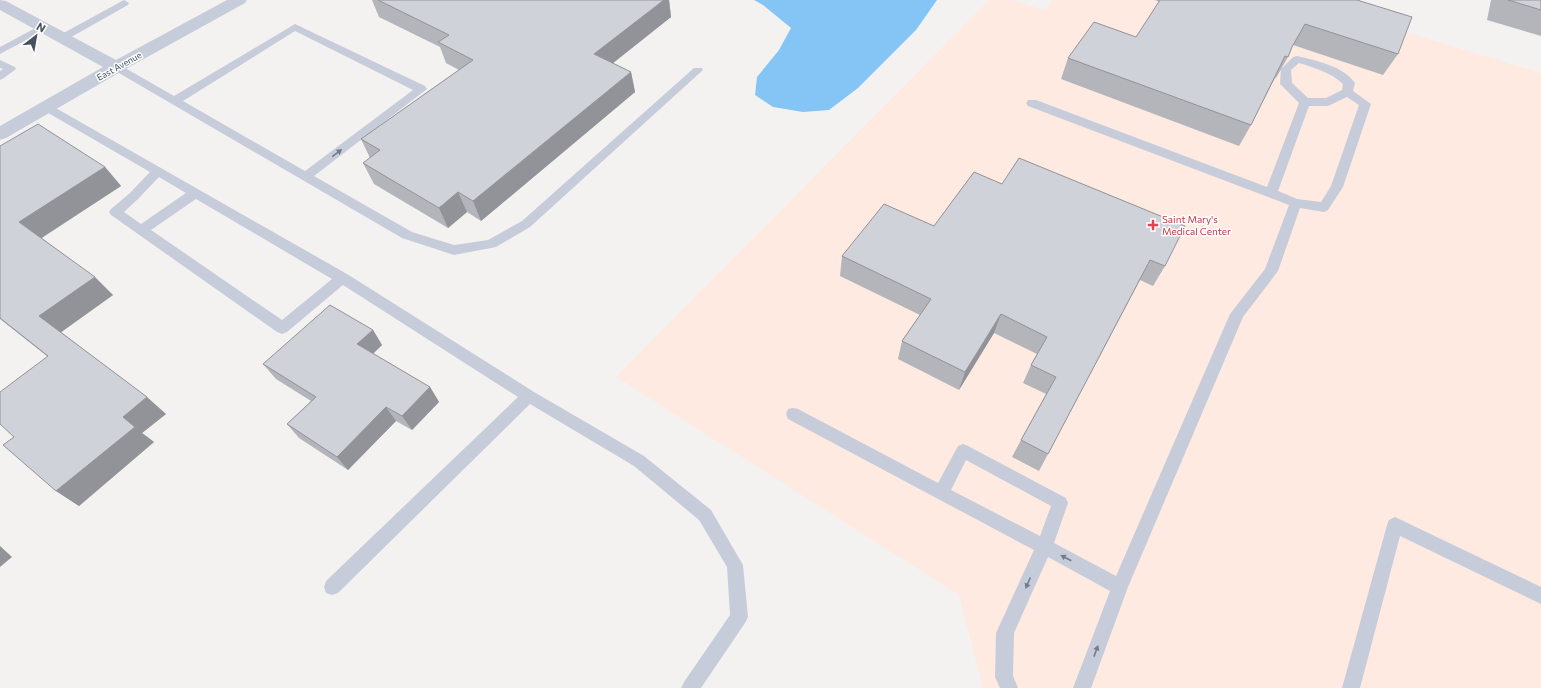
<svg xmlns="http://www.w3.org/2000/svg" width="1541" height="688" viewBox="0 0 1541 688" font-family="Commissioner,sans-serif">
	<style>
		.medical { fill: #feeae1 }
		.water { fill: #85c5f6 }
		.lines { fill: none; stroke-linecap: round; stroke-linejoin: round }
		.lane { fill: #c7ccda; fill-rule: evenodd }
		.street { fill: #c7ccda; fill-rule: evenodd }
		.wall { fill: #b3b5bb }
		.shaded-wall { fill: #929398 }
		.building { fill: #d0d2d9; stroke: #929398 }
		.oneway { fill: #747b8b }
		.health-dot { fill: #e0444e; stroke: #fff; stroke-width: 1.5 }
		.labels { text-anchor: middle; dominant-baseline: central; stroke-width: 3; stroke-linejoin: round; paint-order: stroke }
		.far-street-label { font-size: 9px; fill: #474f61; stroke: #fff }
		.health-label { font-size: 10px; fill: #be3a42; stroke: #fff; text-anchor: start }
	</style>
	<rect width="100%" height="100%" fill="#f4f2f1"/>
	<polygon class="medical" points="989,0 1012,0 1044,10 1053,0 1299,0 1541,73 1541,688 983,688 959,595 616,377"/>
	<polygon class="water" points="754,0 937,0 916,30 858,88 829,110 803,112 773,107 755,95 757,77 779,50 791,28 763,5"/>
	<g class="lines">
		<g class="lane">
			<polygon points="124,0 129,3 128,5 66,40 58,40 57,38 58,36"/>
			<polygon points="43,24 48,27 47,29 0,54 0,47"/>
			<path d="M295 24 425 86 427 89 314 176 412 232 454 245 488 240 522 221 694 68H702L703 70 530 227 496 247 454 255 402 238 112 69 111 67 112 65H120L174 96ZM295 31 413 90 305 171 183 101Z"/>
			<path d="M1297 56C1316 61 1342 65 1355 83L1353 91 1371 104 1343 187 1328 210 1324 212 1300 208 1278 271 1243 317 1128 587 1091 688H1073L1110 591 1048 557 1014 633 1013 676 1018 688H1000L995 677 996 633 1034 550 788 419 786 414 788 409 793 408 798 409 938 483 958 446 963 444 968 446 1066 498 1068 503 1054 543 1116 576 1230 314 1265 269 1289 205 1028 106 1026 103 1028 100H1036L1267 187 1299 103 1280 84 1281 69 1293 57ZM1299 63C1315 68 1330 72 1343 84L1342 90 1326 98H1308L1292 83 1291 70ZM1347 97 1359 105 1331 186 1321 202 1297 199 1278 191 1309 106H1328ZM966 460 1051 506 1040 536 951 490Z"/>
			<polygon points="0,60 15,67 16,69 4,78 0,80 0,71 3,69 0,68"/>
			<path d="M47 103 347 274 534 392 644 456 711 510 743 565 748 617 745 623 701 688H681L684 682 730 615 727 567 699 520 634 466 530 404 338 593 332 595 326 593 324 587 326 581 518 397 343 285 287 332 282 334 277 332 111 215 109 212 111 209 130 193 150 172 43 110 41 107 43 104ZM159 177 186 193 141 224 124 212 138 199ZM196 199 332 279 282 320 151 230Z"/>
			<polygon points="1395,517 1541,587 1541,604 1400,536 1360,688 1342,688 1387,525 1389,520"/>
		</g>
		<polygon class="street" points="0,0 6,1 116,60 227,0 247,0 245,3 122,71 6,138 0,140 0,126 103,67 0,10"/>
	</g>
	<g class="wall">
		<polygon points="372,0 669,0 671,17 613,63 631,72 635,92 481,221 467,212 448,228 374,184 363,163 370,158 361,139 459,70 446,63 440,47 379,17"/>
		<polygon points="1155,0 1357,0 1398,54 1383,75 1293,45 1288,57 1276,78 1275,78 1251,125 1239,146 1061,79 1068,58 1136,37 1159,2"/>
		<polygon points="1491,0 1541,0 1541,36 1487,20"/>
		<polygon points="0,146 105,167 121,186 42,238 113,295 61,332 166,414 142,433 154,442 79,506 56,491 14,437 48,357 0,319"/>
		<polygon points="974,172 1165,266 1153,286 1140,280 1048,454 1039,471 1012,457 1021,440 1046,394 1023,383 1031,365 1037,354 994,333 959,390 898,359 902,341 920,315 840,276 842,256 934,226"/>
		<polygon points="373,330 382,345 373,354 430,387 439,402 412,430 396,421 348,470 299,438 287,424 311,401 276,379 263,364"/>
	</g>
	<g class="shaded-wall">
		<polygon points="664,0 669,0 671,17 598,75 594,54"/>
		<polygon points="631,72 635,92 481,221 473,201"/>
		<polygon points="105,167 121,186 38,240 19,222"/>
		<polygon points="458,192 467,212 448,228 439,208"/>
		<polygon points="95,277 113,295 60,333 39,316"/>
		<polygon points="1001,314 994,333 959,390 965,372"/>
		<polygon points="373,330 382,345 367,359 357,344"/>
		<polygon points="430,387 439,402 412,430 402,416"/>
		<polygon points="147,397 166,414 142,433 154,442 79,506 56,491 123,417"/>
		<polygon points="386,407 396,421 348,470 337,457"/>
		<polygon points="0,546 12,557 0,567"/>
	</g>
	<g class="building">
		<polygon points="378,0 664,0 594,54 631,72 473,201 458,192 439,208 363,163 380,150 361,139 473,60 438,42 449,35"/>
		<polygon points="1160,0 1357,0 1412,17 1398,54 1305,24 1292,47 1288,57 1285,56 1251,125 1068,58 1094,22 1136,37"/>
		<polygon points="1508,0 1541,0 1541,10"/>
		<polygon points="38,124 105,167 19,222 95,277 39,316 147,397 123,417 135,427 56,491 3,445 14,437 0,424 0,392 48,356 0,318 0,146"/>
		<polygon points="1019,158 1185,226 1165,266 1150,260 1048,454 1021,440 1056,377 1031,365 1047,337 1001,314 965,372 902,341 931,299 842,256 884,204 934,226 974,172 1002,184"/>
		<polygon points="330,305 373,330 357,344 430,387 402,416 386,407 337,457 287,424 316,397 263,364"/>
	</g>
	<defs><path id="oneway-solid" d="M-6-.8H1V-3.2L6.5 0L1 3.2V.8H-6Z"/></defs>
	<g class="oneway">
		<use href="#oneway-solid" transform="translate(337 153) rotate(-37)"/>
		<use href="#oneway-solid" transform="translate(1066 558) rotate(-152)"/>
		<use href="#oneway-solid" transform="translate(1028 583) rotate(114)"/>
		<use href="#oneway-solid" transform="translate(1096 651) rotate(-70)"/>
	</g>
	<path class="health-dot" d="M1151 219h4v4h4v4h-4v4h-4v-4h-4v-4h4z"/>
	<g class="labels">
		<g class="far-street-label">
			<text transform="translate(119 66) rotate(-29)">East Avenue</text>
		</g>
		<g class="health-label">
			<text x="1162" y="219">Saint Mary's<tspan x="1162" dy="12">Medical Center</tspan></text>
		</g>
	</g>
	<g transform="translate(36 36) rotate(31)" stroke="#ffffff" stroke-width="3" paint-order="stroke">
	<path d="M0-3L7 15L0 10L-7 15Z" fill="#474f61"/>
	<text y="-6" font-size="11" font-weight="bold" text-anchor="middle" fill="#474f61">N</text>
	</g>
</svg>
